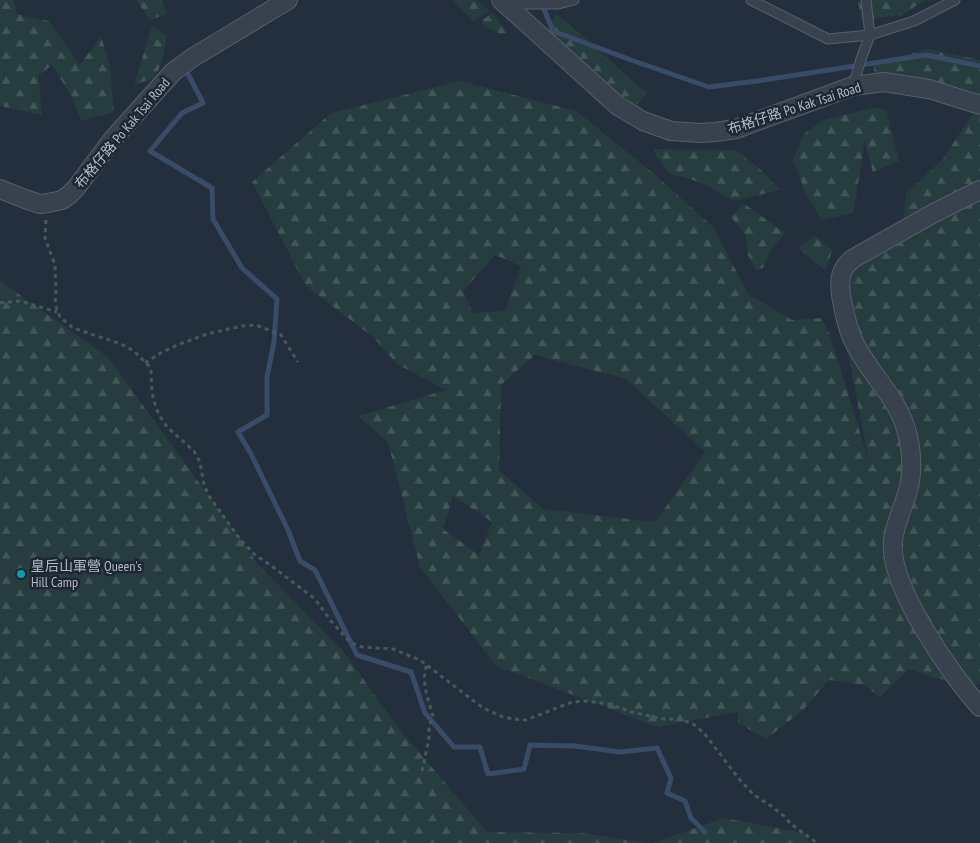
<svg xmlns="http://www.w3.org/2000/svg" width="980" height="843" viewBox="0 0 980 843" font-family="'PT Sans Narrow','Noto Sans SC',sans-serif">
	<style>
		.forest { fill: url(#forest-firs); fill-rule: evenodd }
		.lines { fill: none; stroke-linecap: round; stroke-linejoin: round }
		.stream { stroke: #394c67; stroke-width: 5 }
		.service-casing { stroke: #565f6c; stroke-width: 11 }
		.minor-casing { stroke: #565f6c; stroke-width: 20 }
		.path { stroke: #44595c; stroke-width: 3; stroke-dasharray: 4 4; stroke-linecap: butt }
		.service { stroke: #38414e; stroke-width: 9 }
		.minor { stroke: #38414e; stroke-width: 18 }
		.culture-dot { fill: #0f9aa8; stroke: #1d2633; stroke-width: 2 }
		.labels { text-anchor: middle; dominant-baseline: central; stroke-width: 5; stroke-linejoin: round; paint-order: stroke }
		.street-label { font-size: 14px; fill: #b4bcc9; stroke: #1d2633 }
		.poi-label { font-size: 14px; fill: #b4bcc9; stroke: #1d2633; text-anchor: start }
	</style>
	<defs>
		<pattern id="forest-firs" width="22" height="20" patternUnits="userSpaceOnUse" patternTransform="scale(1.25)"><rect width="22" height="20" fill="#263c3f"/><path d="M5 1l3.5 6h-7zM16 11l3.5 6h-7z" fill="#435659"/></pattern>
	</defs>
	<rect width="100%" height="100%" fill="#242f3e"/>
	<g class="forest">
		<polygon points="0,0 14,0 17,14 49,21 80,65 101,36 110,66 114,112 81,121 73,99 52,65 38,76 42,115 0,106"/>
		<polygon points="136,0 162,0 166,14 150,20"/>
		<polygon points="453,0 477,0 489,11 473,21"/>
		<polygon points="861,0 925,0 902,15 861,20 858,1"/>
		<polygon points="493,13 508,34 499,33 484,27 482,20"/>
		<path d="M556 14C588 38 616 68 647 93L626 117 543 41Z"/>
		<polygon points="152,26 167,36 161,65 154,78 134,85"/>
		<path d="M928 49 980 60V683L974 686H969L932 677 909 669 880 697 864 685 829 680 802 711 766 739 738 723V712L658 727 496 666 420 567 388 442 358 416 446 390 397 364 373 337 306 286 252 182 331 113 460 81 576 111 652 172 714 228 748 294 792 320 821 318 830 335 869 462 851 368 831 282 859 249 903 223 906 193 943 159 975 110 874 76V63ZM495 255 521 266 505 311 473 313 463 291ZM535 355 626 379 705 452 655 522 543 509 499 470 501 385ZM453 496 492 522 479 555 443 529Z"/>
		<polygon points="876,107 886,110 899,161 873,172 864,139 863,154 853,213 822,220 806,195 793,160 804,134 823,120"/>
		<path d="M653 149 736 150 760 169 780 190 734 201 707 185 681 176C666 176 659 160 653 149Z"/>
		<polygon points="743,203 785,233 770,252 763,268 756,270 748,255 746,236 731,217"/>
		<polygon points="815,235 832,250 826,271 798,248"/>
		<polygon points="0,281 108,357 258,564 343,651 401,731 487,832 583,833 645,843 0,843"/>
		<polygon points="724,818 803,833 811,843 653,843"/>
	</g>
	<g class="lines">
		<g class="stream">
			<polyline points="542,4 553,31 631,60 709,87 757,81 926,55 980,66"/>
			<polyline points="188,74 203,103 182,113 150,151 212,188 213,219 242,268 277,299 274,342 267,377 267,415 238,432 251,454 288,530 300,561 315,570 357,655 411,672 425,713 454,747 480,747 488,774 524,769 530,745 575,746 620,752 657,748 671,778 667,793 685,801 691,818 705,832"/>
		</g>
		<defs>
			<g id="service">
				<polyline points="751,0 828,39 870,35 914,21 955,0"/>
				<polyline points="507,4 558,4 574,0"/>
				<polyline points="853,86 861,59 870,35 866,0"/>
			</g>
			<g id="minor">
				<polyline points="501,0 618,106 643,121 671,131 701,133 715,132 736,129 853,86 884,82 929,89 980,105"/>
				<polyline points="0,189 25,199 40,204 48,203 62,200 69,195 76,188 112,140 173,72 192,58 288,0"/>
				<path d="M980 190 934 213 854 258C840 268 839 279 841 295 844 311 847 328 854 342 868 371 893 393 904 423 912 445 914 472 907 494 902 510 895 524 893 541 888 585 951 675 980 707"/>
			</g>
		</defs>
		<use href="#service" class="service-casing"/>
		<use href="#minor" class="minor-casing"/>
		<g class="path">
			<polyline points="46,220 45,238 55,265 56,295 55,304 60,317 73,328 121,344 134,351 149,366 151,371 152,393 156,408 161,418 167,427 194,451 200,462 204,485 209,496 239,538 254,554 273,567 315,599 331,621 350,642 356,645 362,647 393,649 420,660 483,708 503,717 514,719 526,720 572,702 586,701 608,704 632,712 663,719 680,719 693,724 704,733 740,780 754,795 771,806 784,816 791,824 817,843"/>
			<polyline points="0,303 20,301 57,312"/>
			<polyline points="145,363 159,354 177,345 207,334 242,326 256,325 281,335 298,362"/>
			<path d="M422 771 429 739V726L433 716C429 701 420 681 427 665"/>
		</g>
		<use href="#service" class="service"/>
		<use href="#minor" class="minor"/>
	</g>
	<circle class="culture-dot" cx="21" cy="574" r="5"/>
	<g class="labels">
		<g class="street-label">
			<text transform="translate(794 108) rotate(-18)">布格仔路 Po Kak Tsai Road</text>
			<text transform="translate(122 133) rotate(-50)">布格仔路 Po Kak Tsai Road</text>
		</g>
		<g class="poi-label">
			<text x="31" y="566">皇后山軍營 Queen's<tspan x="31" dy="16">Hill Camp</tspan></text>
		</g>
	</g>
</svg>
